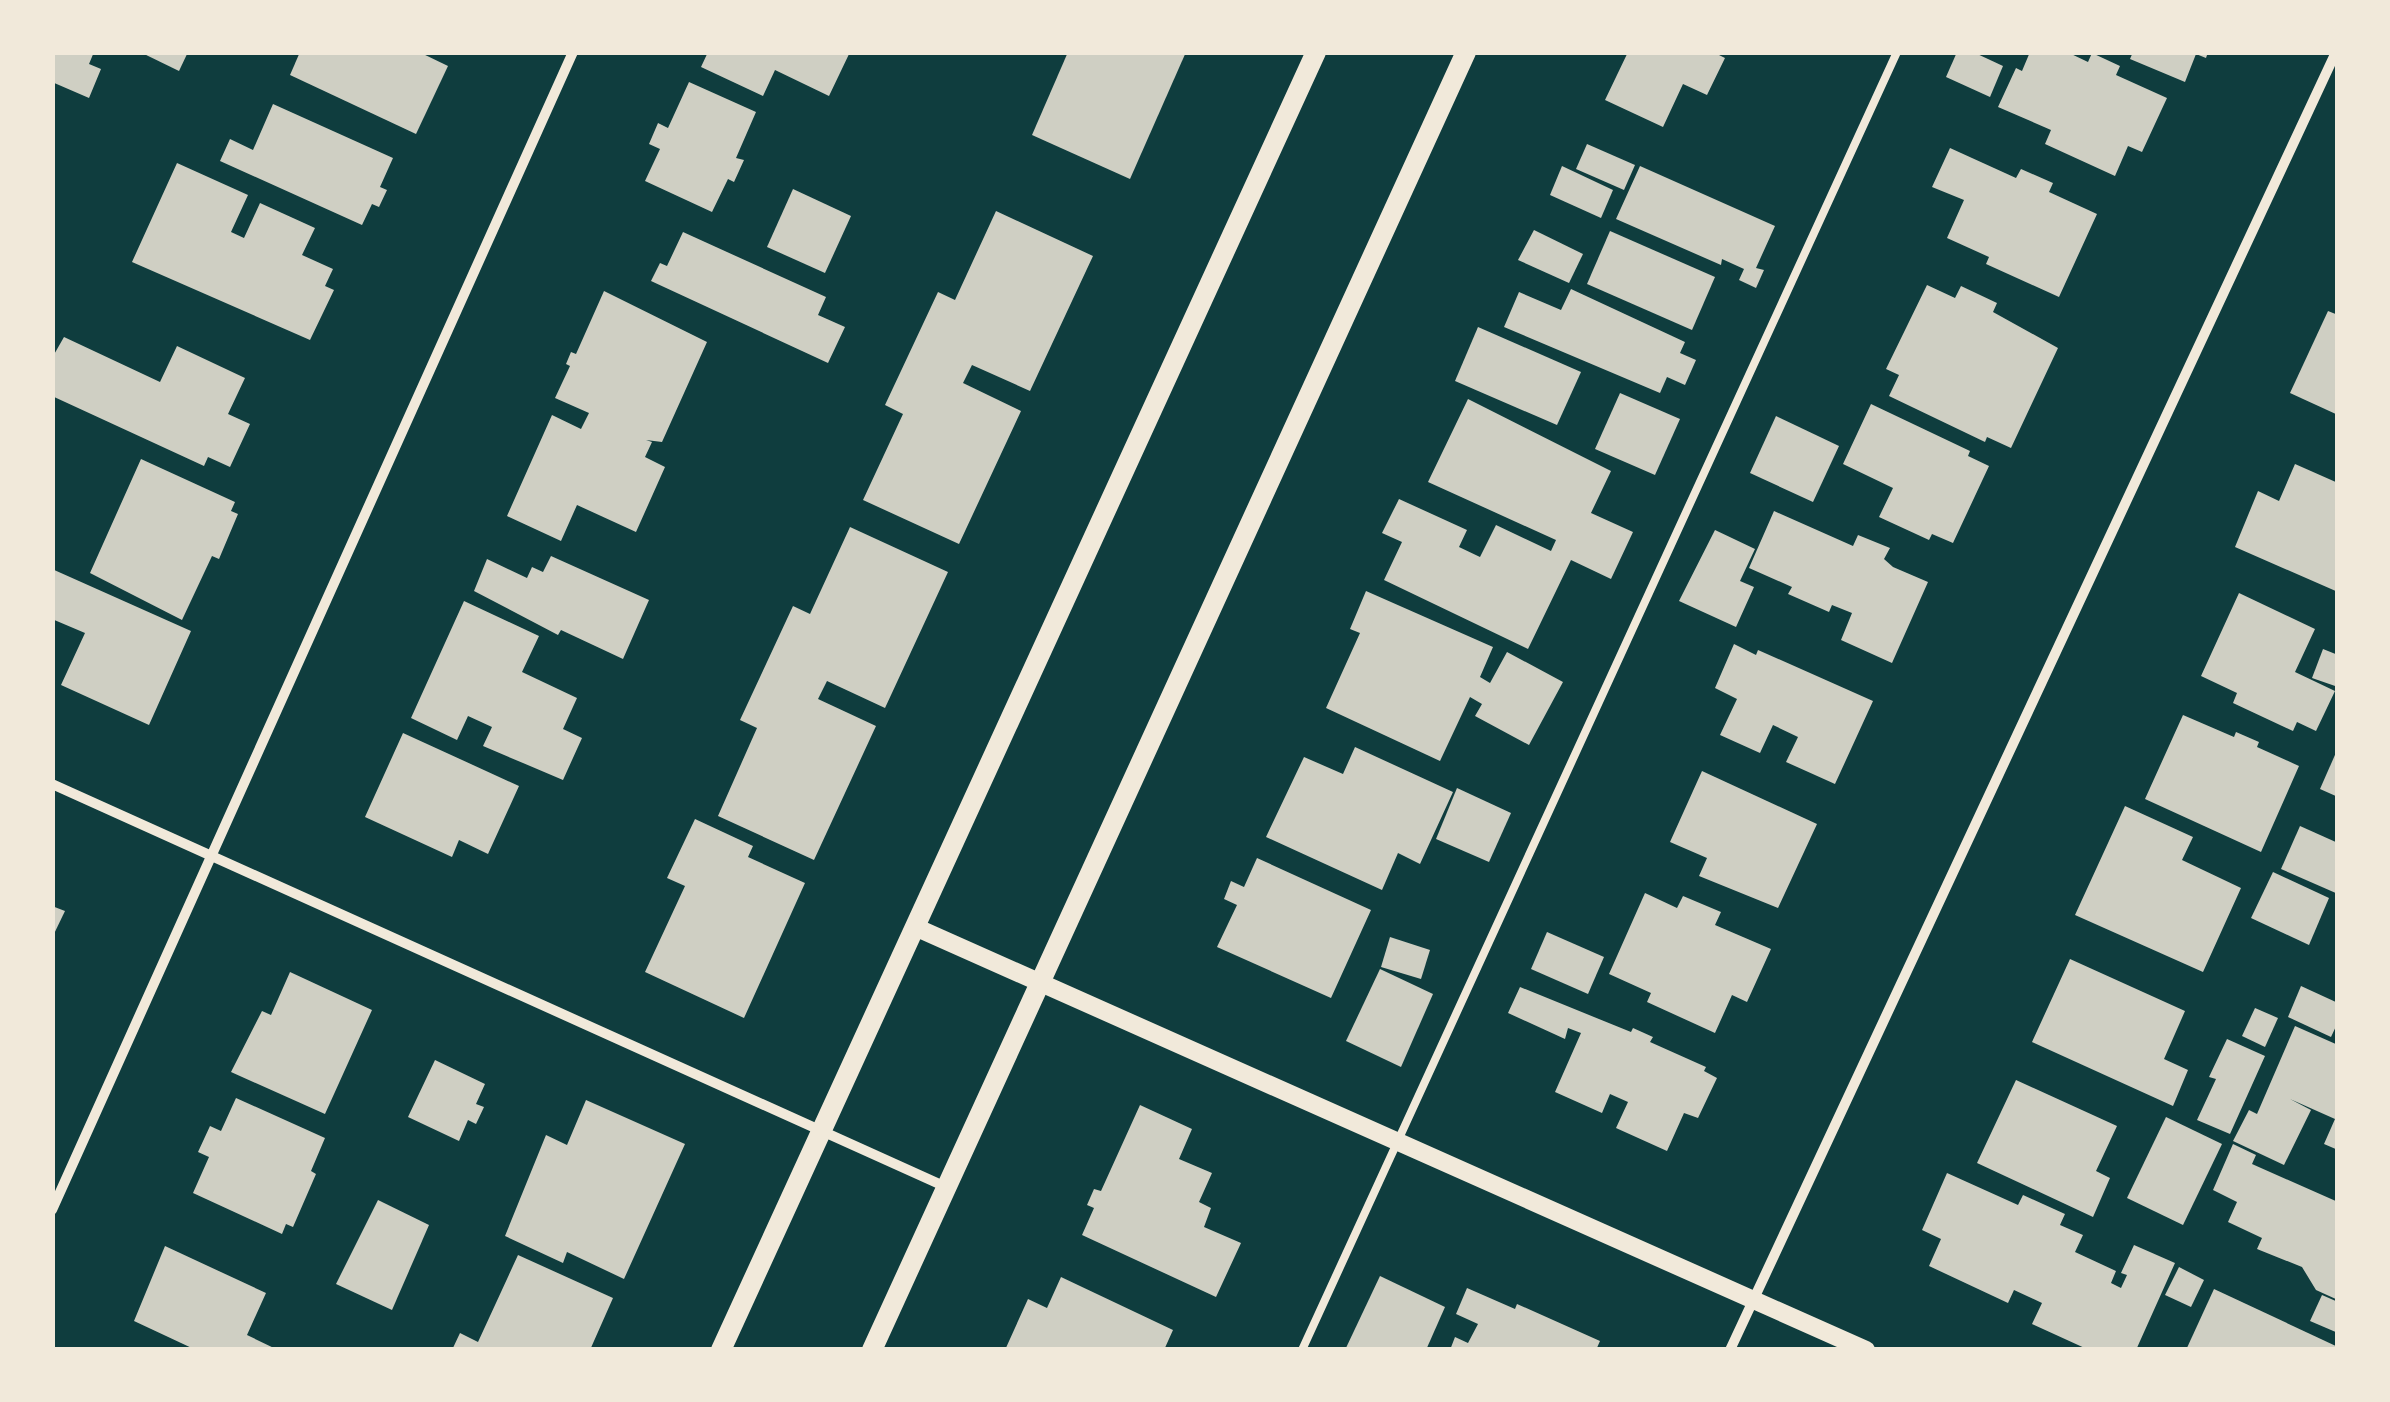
<svg xmlns="http://www.w3.org/2000/svg" width="2390" height="1402" viewBox="0 0 2390 1402" font-family="Cabin,sans-serif">
	<style>
		.building { fill: #cfcfc3 }
		.lines { fill: none; stroke-linecap: round; stroke-linejoin: round }
		.service { stroke: #f1e9da; stroke-width: 8 }
		.minor { stroke: #f1e9da; stroke-width: 10 }
		.tertiary { stroke: #f1e9da; stroke-width: 18 }
		.secondary { stroke: #f1e9da; stroke-width: 20 }
	</style>
	<rect width="100%" height="100%" fill="#0f3d3e"/>
	<g class="building">
		<polygon points="52,52 94,52 89,64 101,69 89,98 52,82"/>
		<polygon points="140,52 188,52 179,71"/>
		<polygon points="300,52 419,52 448,66 416,134 290,75"/>
		<polygon points="708,52 850,52 829,96 775,70 763,96 701,67"/>
		<polygon points="1068,52 1186,52 1130,179 1032,135"/>
		<polygon points="1628,52 1713,52 1725,58 1707,95 1683,84 1663,127 1605,100"/>
		<polygon points="1957,52 1973,52 2003,66 1990,97 1946,77"/>
		<polygon points="2030,52 2067,52 2088,62 2092,53 2120,66 2116,75 2167,98 2142,152 2128,146 2115,176 2045,144 2051,130 1998,107 2016,68 2022,71"/>
		<polygon points="2133,52 2208,52 2206,58 2196,54 2185,82 2130,59"/>
		<polygon points="689,82 756,112 736,158 744,160 734,182 728,179 712,212 645,181 660,149 649,144 658,123 668,128"/>
		<polygon points="273,104 393,158 380,187 387,190 379,207 372,204 362,225 220,161 230,139 253,150"/>
		<polygon points="1587,144 1635,165 1624,190 1576,169"/>
		<polygon points="1950,148 2016,178 2021,169 2053,183 2049,192 2097,214 2059,297 1986,264 1989,257 1947,238 1964,200 1932,187"/>
		<polygon points="177,163 248,195 231,232 244,238 260,203 315,228 302,255 333,269 325,286 334,290 310,340 132,262"/>
		<polygon points="1562,166 1613,190 1601,218 1550,195"/>
		<polygon points="1640,166 1775,226 1756,268 1764,270 1756,288 1739,280 1744,269 1722,259 1721,265 1616,219"/>
		<polygon points="793,189 851,216 825,273 767,247"/>
		<polygon points="996,211 1093,256 1030,391 972,365 963,383 1021,411 959,544 863,500 903,414 885,405 938,292 955,300"/>
		<polygon points="1534,230 1583,254 1569,283 1518,260"/>
		<polygon points="1610,231 1715,277 1692,330 1587,284"/>
		<polygon points="683,232 826,297 818,315 845,327 828,363 651,281 660,263 667,266"/>
		<polygon points="1927,285 1955,298 1961,286 1997,303 1993,312 2058,348 2011,448 1987,437 1985,442 1889,396 1899,375 1886,369"/>
		<polygon points="1571,289 1685,342 1680,353 1696,360 1685,385 1667,377 1660,393 1504,327 1519,292 1561,310"/>
		<polygon points="604,291 707,342 662,442 646,440 652,442 645,457 665,467 636,532 577,505 561,541 507,516 552,415 581,429 589,413 555,398 570,366 566,364 571,352 576,354"/>
		<polygon points="2328,311 2338,315 2338,415 2290,393"/>
		<polygon points="1478,327 1581,372 1557,425 1455,381"/>
		<polygon points="64,337 160,382 177,346 245,378 228,414 250,424 230,467 208,457 204,466 52,396 52,358"/>
		<polygon points="1620,393 1680,419 1655,475 1595,449"/>
		<polygon points="1468,399 1611,471 1591,513 1633,532 1611,579 1571,560 1528,649 1384,580 1402,542 1382,533 1399,499 1467,530 1459,547 1480,557 1496,525 1551,551 1556,540 1428,482"/>
		<polygon points="1871,404 1970,451 1968,456 1989,466 1953,543 1932,534 1929,540 1879,517 1893,488 1843,464"/>
		<polygon points="1776,416 1839,446 1813,502 1750,473"/>
		<polygon points="141,459 235,502 231,511 238,514 219,559 212,556 182,620 90,573"/>
		<polygon points="2295,464 2338,483 2338,592 2235,547 2258,491 2279,501"/>
		<polygon points="1774,511 1853,546 1858,535 1890,548 1884,559 1893,567 1928,582 1892,663 1841,640 1852,613 1832,605 1829,612 1788,594 1792,587 1749,568"/>
		<polygon points="850,527 948,572 885,708 827,681 818,699 876,726 814,860 718,816 757,728 740,720 793,606 810,614"/>
		<polygon points="1715,530 1755,549 1740,581 1754,587 1736,627 1679,601"/>
		<polygon points="551,556 649,600 623,659 561,630 558,635 474,591 487,559 527,578 532,567 543,572"/>
		<polygon points="52,569 191,631 149,725 61,685 85,633 52,619"/>
		<polygon points="1366,591 1493,647 1480,677 1490,683 1507,652 1563,682 1529,745 1475,716 1482,704 1470,697 1440,761 1326,708 1360,633 1350,629"/>
		<polygon points="2239,593 2315,629 2295,672 2335,691 2316,731 2297,722 2293,731 2233,703 2237,693 2201,676"/>
		<polygon points="464,601 539,636 522,672 577,698 563,729 582,738 563,780 483,746 492,727 468,716 457,740 411,718"/>
		<polygon points="1734,644 1756,655 1758,650 1873,701 1835,784 1786,762 1798,737 1773,725 1760,753 1720,735 1737,699 1715,688"/>
		<polygon points="2323,649 2338,655 2338,687 2312,678"/>
		<polygon points="2183,715 2234,737 2236,732 2259,742 2257,747 2299,766 2261,852 2145,799"/>
		<polygon points="403,733 519,786 488,854 459,840 452,857 365,817"/>
		<polygon points="1355,747 1453,792 1420,864 1398,853 1382,890 1266,837 1304,757 1343,774"/>
		<polygon points="2338,748 2338,797 2320,789"/>
		<polygon points="1702,771 1817,824 1778,908 1699,876 1707,858 1670,842"/>
		<polygon points="1457,788 1511,813 1489,862 1436,839"/>
		<polygon points="2125,806 2193,837 2182,860 2241,888 2203,972 2075,915"/>
		<polygon points="695,819 753,846 748,857 805,883 744,1018 645,972 685,886 667,878"/>
		<polygon points="2300,826 2338,843 2338,894 2281,869"/>
		<polygon points="1257,858 1371,910 1331,998 1217,947 1237,905 1224,899 1231,881 1244,887"/>
		<polygon points="2273,872 2329,898 2309,945 2251,918"/>
		<polygon points="1645,893 1677,908 1683,896 1721,912 1715,925 1771,949 1747,1002 1732,995 1715,1033 1647,1002 1651,993 1609,974"/>
		<polygon points="52,906 65,911 52,938"/>
		<polygon points="1547,932 1604,957 1588,994 1531,969"/>
		<polygon points="1390,937 1430,950 1421,979 1381,967"/>
		<polygon points="2070,959 2185,1011 2164,1059 2188,1070 2173,1106 2032,1042"/>
		<polygon points="1380,969 1433,994 1401,1067 1346,1041"/>
		<polygon points="290,972 372,1010 325,1114 231,1072 262,1011 271,1015"/>
		<polygon points="2301,986 2338,1003 2338,1022 2331,1037 2288,1017"/>
		<polygon points="1520,987 1631,1032 1633,1028 1653,1037 1650,1042 1706,1067 1704,1071 1717,1078 1698,1118 1684,1113 1667,1151 1616,1128 1628,1102 1610,1094 1602,1113 1555,1092 1581,1033 1568,1028 1565,1039 1508,1013"/>
		<polygon points="2255,1008 2278,1018 2265,1047 2242,1036"/>
		<polygon points="2295,1026 2338,1045 2338,1150 2324,1144 2335,1119 2290,1099 2311,1110 2284,1165 2233,1141 2249,1110 2257,1114"/>
		<polygon points="2227,1039 2265,1056 2230,1134 2197,1120 2216,1079 2209,1077"/>
		<polygon points="435,1060 485,1084 476,1104 484,1107 476,1124 468,1120 459,1141 408,1117"/>
		<polygon points="2016,1080 2117,1126 2096,1171 2110,1178 2093,1217 1977,1163"/>
		<polygon points="236,1098 325,1138 311,1171 316,1174 293,1227 286,1224 282,1234 193,1193 209,1157 198,1152 210,1126 221,1131"/>
		<polygon points="586,1100 685,1144 624,1279 567,1252 563,1263 505,1236 546,1135 567,1145"/>
		<polygon points="1140,1105 1192,1129 1179,1159 1212,1173 1199,1202 1211,1208 1204,1227 1241,1243 1216,1297 1082,1235 1094,1208 1087,1205 1094,1189 1101,1191"/>
		<polygon points="2166,1117 2222,1144 2183,1225 2127,1198"/>
		<polygon points="2233,1144 2256,1155 2252,1164 2338,1202 2338,1300 2316,1290 2302,1267 2257,1249 2262,1238 2228,1222 2237,1202 2213,1190"/>
		<polygon points="1947,1173 2018,1205 2023,1195 2065,1214 2060,1225 2083,1235 2075,1252 2116,1271 2111,1283 2121,1288 2127,1275 2121,1273 2134,1245 2175,1263 2136,1350 2089,1350 2032,1324 2042,1303 2014,1290 2008,1303 1929,1266 1941,1239 1922,1230"/>
		<polygon points="378,1200 429,1225 392,1310 336,1284"/>
		<polygon points="165,1246 266,1293 247,1335 278,1350 196,1350 134,1321"/>
		<polygon points="518,1255 613,1298 590,1350 452,1350 460,1333 478,1342"/>
		<polygon points="2179,1267 2204,1280 2191,1307 2165,1295"/>
		<polygon points="1380,1276 1445,1307 1426,1350 1345,1350"/>
		<polygon points="1061,1277 1173,1330 1164,1350 1005,1350 1028,1299 1047,1308"/>
		<polygon points="1467,1288 1515,1309 1517,1304 1600,1341 1596,1350 1450,1350 1455,1337 1468,1343 1478,1324 1456,1314"/>
		<polygon points="2214,1289 2338,1347 2338,1350 2186,1350"/>
		<polygon points="2322,1295 2338,1302 2338,1333 2310,1321"/>
	</g>
	<g class="lines">
		<polyline class="service" points="1302,1350 1897,52"/>
		<g class="minor">
			<polyline points="52,784 946,1187"/>
			<polyline points="52,1210 573,52"/>
			<polyline points="1730,1350 2336,52"/>
		</g>
		<polyline class="tertiary" points="915,927 1866,1350"/>
		<g class="secondary">
			<polyline points="721,1350 1316,52"/>
			<polyline points="872,1350 1466,52"/>
		</g>
	</g>
	<rect width="2390" height="1402" fill="none" stroke="#f1e9da" stroke-width="110"/>
</svg>
